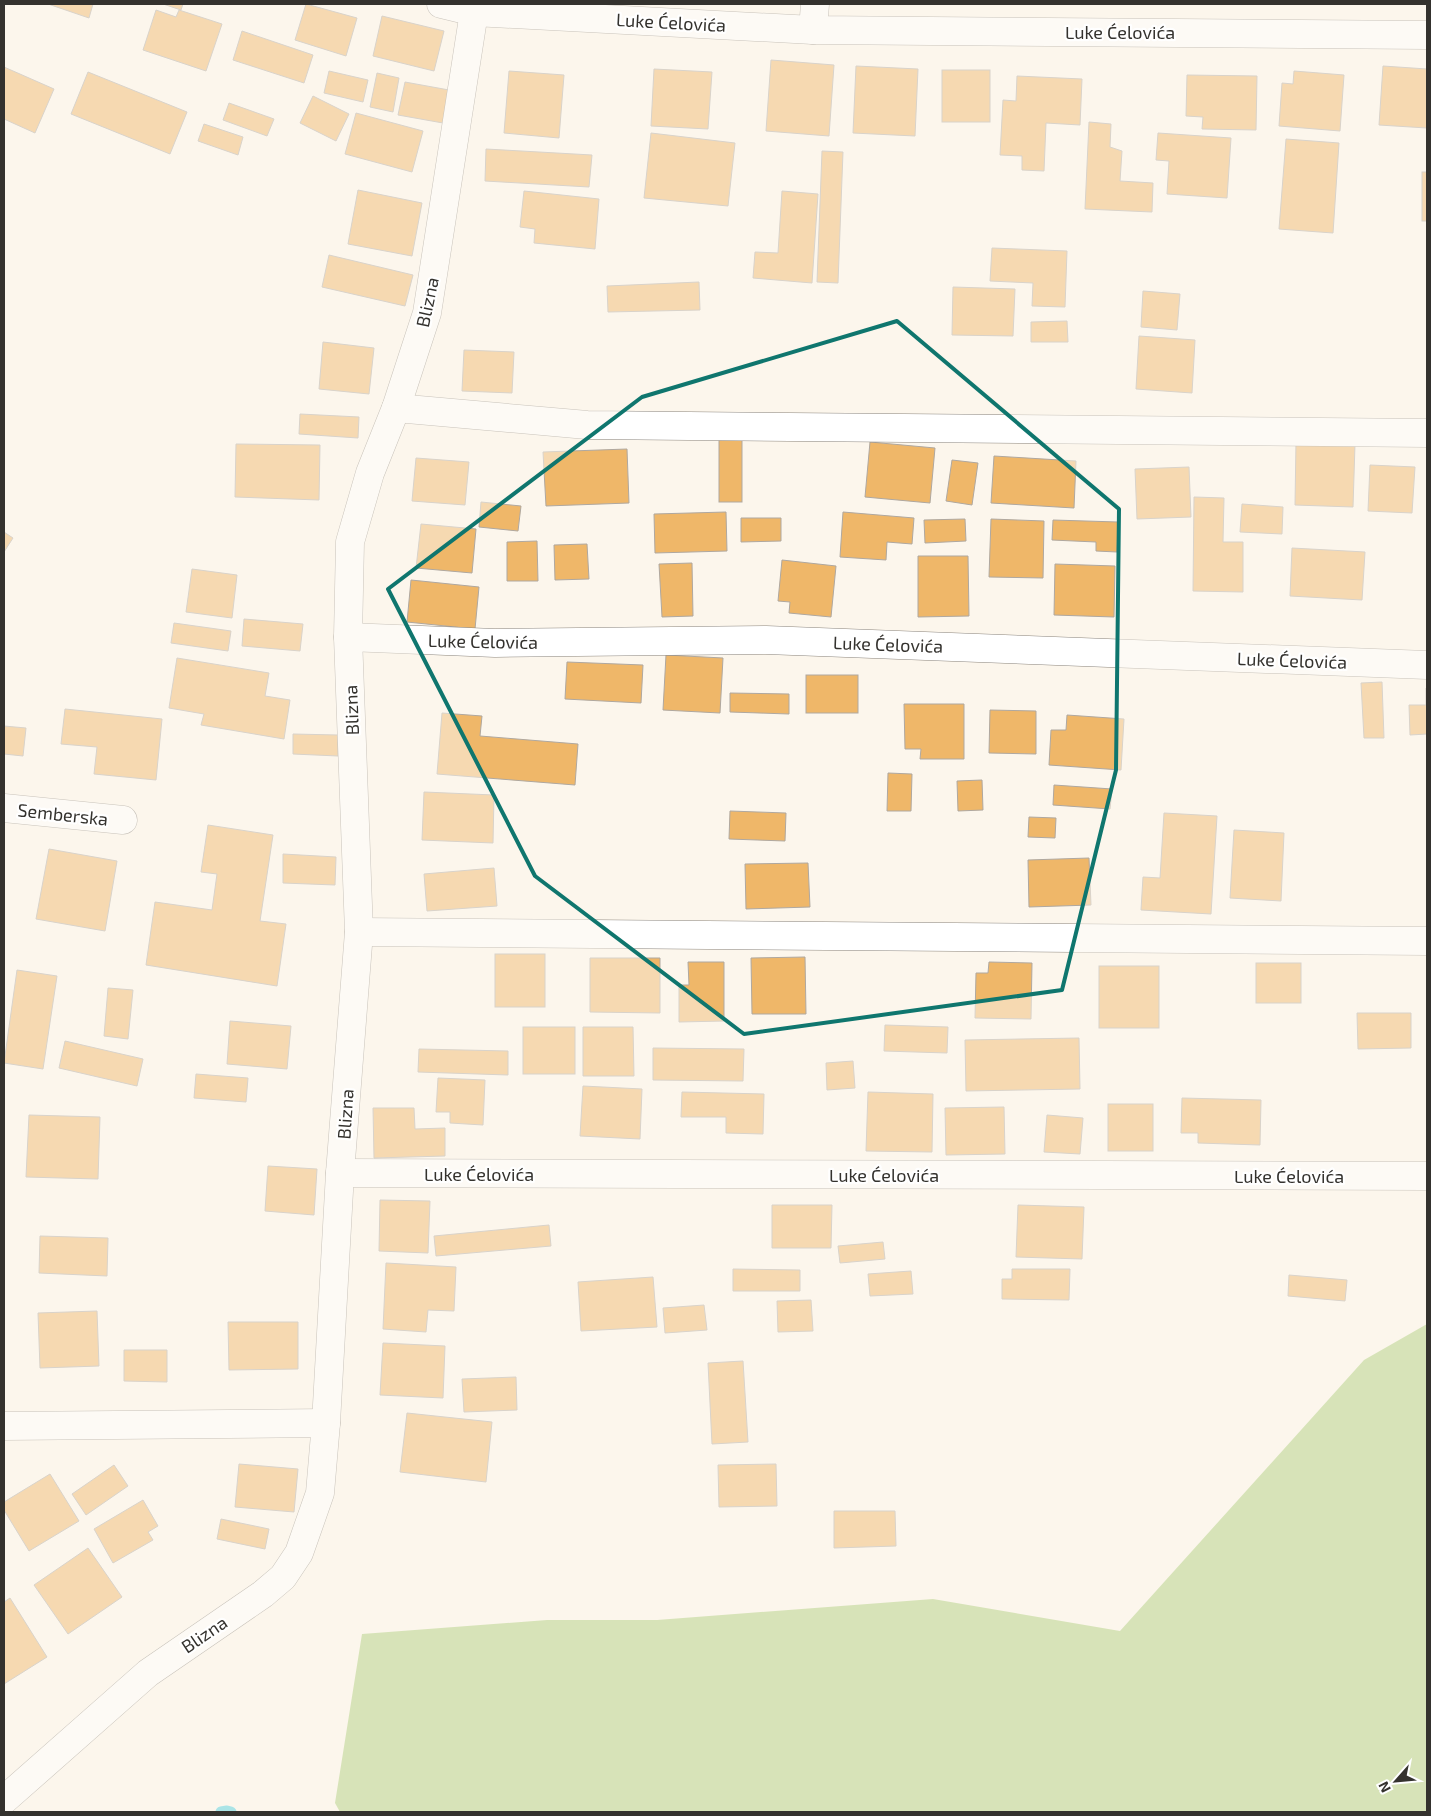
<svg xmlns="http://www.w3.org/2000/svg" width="1431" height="1816" viewBox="0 0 1431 1816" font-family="'Exo 2',sans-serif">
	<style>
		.forest { fill: #accd79 }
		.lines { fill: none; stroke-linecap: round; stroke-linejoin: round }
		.stream { stroke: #48cede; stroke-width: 11 }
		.building { fill: #efb769; stroke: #afa8a0 }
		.minor-casing { stroke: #8c867e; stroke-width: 29 }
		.minor { stroke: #fff; stroke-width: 28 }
		.marked { fill: none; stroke: #0f766e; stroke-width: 4; stroke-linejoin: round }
		.labels { text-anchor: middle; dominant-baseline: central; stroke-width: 4.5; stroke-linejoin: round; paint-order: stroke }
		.street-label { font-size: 18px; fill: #34322e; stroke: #fff }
	</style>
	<rect width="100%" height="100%" fill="#fcf6ec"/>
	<polygon class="forest" points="1427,1324 1427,1812 340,1812 335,1803 362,1634 547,1620 657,1620 933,1599 1120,1631 1364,1360"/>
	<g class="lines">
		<polyline class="stream" points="221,1812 227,1811 231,1812"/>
	</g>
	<g class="building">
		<polygon points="48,4 93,4 89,18"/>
		<polygon points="163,4 183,4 181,10"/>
		<polygon points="306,4 357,18 346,56 295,40"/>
		<polygon points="156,10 176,17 179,10 222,24 206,71 143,50"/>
		<polygon points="382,16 444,31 434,71 373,56"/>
		<polygon points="242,31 313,55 304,83 233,60"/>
		<polygon points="771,60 834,65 829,136 766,131"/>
		<polygon points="856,66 918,69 915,136 853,133"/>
		<polygon points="1383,66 1427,69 1427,128 1379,125"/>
		<polygon points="4,67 54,89 35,133 4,119"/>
		<polygon points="654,69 712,72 708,129 651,126"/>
		<rect x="942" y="70" width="48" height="52"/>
		<polygon points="329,71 368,80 363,102 324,93"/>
		<polygon points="509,71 564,75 559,138 504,133"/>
		<polygon points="1294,71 1344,75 1340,131 1279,126 1282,83 1293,84"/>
		<polygon points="88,72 187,112 170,154 71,114"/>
		<polygon points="377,73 399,78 393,112 370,107"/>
		<polygon points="1187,75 1257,76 1256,130 1202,129 1203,117 1186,116"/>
		<polygon points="1017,76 1082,79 1080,125 1046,123 1044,171 1022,170 1022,156 1000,155 1003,100 1016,101"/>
		<polygon points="405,82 449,90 443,123 398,115"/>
		<polygon points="313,96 349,114 336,141 300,123"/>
		<polygon points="229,103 274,119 267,136 223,120"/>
		<polygon points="356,113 423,131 412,172 345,154"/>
		<polygon points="1089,122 1111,124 1110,147 1122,151 1120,181 1153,183 1152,212 1085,209"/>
		<polygon points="204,124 243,137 238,155 198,141"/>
		<polygon points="651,133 735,143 728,206 644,198"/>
		<polygon points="1158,133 1231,138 1227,198 1167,194 1169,161 1156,160"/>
		<polygon points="1286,139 1339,143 1333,233 1279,229"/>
		<polygon points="486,149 592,155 589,187 485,181"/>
		<polygon points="822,151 843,152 838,283 817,282"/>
		<rect x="1422" y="172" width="5" height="49"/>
		<polygon points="358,190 422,203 412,256 348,244"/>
		<polygon points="524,191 599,199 595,249 534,243 535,229 520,227"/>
		<polygon points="782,191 818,194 812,283 753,278 755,252 778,253"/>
		<polygon points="992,248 1067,251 1065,307 1032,306 1033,283 990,281"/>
		<polygon points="329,255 413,275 405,306 322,287"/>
		<polygon points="699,282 700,310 608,312 607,286"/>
		<polygon points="953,287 1015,289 1013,336 952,335"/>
		<polygon points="1143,291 1180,294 1177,330 1141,327"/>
		<polygon points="1067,321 1068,342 1031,342 1031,322"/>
		<polygon points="1139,336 1195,340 1192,393 1136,389"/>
		<polygon points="323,342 374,348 369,394 319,389"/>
		<polygon points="464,350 514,352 512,393 462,391"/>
		<polygon points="300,414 359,417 358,438 299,434"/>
		<rect x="719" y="438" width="23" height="64"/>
		<polygon points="870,442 935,448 930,503 865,497"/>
		<polygon points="1296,442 1355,444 1353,507 1295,505"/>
		<polygon points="236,444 320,445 319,500 235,497"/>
		<polygon points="627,449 629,503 546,506 543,452"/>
		<polygon points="994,456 1076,461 1074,508 991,503"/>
		<polygon points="416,458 469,462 465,505 412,501"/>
		<polygon points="952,460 978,463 972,505 946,501"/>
		<polygon points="1370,465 1415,467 1412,513 1368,511"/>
		<polygon points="1189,467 1191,517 1137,519 1135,469"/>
		<polygon points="1194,497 1224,498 1223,542 1243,542 1243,592 1193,591"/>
		<polygon points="481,502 521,506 518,531 479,527"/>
		<polygon points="1242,504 1283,507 1282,534 1240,532"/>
		<polygon points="726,512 727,551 655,553 654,514"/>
		<polygon points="843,512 914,518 912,544 887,542 886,560 840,557"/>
		<polygon points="741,518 781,518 781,541 741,542"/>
		<polygon points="965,519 966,541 925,543 924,520"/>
		<polygon points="991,519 1044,521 1043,578 989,577"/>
		<polygon points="1053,520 1118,522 1117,552 1096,551 1096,542 1052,540"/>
		<polygon points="421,524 476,529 472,573 416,568"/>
		<polygon points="4,532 13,538 4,552"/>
		<polygon points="537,541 538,581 507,581 507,542"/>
		<polygon points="587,544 589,579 555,580 554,545"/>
		<polygon points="1292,548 1365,552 1362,600 1290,596"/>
		<polygon points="918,556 968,556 969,616 918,617"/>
		<polygon points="782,560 836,566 831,617 789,613 790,602 778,601"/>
		<polygon points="692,563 693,616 662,617 659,564"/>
		<polygon points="1055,564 1115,566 1114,617 1054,615"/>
		<polygon points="192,569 237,575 232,618 186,612"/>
		<polygon points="411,580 479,587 475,629 407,622"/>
		<polygon points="244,619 303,624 300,651 242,646"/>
		<polygon points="174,623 231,631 228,651 171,643"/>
		<polygon points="666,655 723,658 720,713 663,710"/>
		<polygon points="177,658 269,673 265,696 290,700 284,739 201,725 204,714 169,708"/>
		<polygon points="567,662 643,665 641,703 565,699"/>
		<rect x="806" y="675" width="52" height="38"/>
		<polygon points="1382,682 1384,738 1364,738 1361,683"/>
		<polygon points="1426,688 1427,688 1427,734 1410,735 1409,705 1426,705"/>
		<polygon points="730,693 789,694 789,714 730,712"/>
		<polygon points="904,704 964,704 964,759 920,759 921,749 905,749"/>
		<polygon points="65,709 162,719 156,780 94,774 97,747 61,744"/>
		<polygon points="990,710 1036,711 1036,754 989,753"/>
		<polygon points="442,713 482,716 480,736 578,744 575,785 437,774"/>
		<polygon points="1067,715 1124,719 1121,770 1049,765 1051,730 1066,730"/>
		<polygon points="4,726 26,728 23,756 4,754"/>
		<polygon points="293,734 338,735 338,756 293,754"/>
		<polygon points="888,773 912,774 911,811 887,811"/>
		<polygon points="982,780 983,810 958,811 957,781"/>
		<polygon points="1054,785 1112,789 1110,809 1053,805"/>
		<polygon points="424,792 494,795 493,843 422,840"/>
		<polygon points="730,811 786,813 785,841 729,839"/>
		<polygon points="1164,813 1217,816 1211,914 1141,910 1143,877 1160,878"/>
		<polygon points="1029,817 1056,818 1055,838 1028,837"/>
		<polygon points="208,825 273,835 260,921 286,924 277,986 146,965 155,902 212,910 217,874 201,872"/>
		<polygon points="1234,830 1284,833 1281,901 1230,898"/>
		<polygon points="49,849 117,861 105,931 36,919"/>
		<polygon points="283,854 336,857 335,885 283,883"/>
		<polygon points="1089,858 1091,905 1029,907 1028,860"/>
		<polygon points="808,863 810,907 746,909 745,864"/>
		<polygon points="494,868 497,906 427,911 424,874"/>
		<rect x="495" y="954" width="50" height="53"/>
		<polygon points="805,957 806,1014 752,1014 751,958"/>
		<polygon points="590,958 660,958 660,1013 590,1012"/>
		<polygon points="688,962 724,962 724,1021 679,1022 679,985 689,985"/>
		<polygon points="989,962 1032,963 1031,1019 975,1018 976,973 988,973"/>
		<rect x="1256" y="963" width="45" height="40"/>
		<rect x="1099" y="966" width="60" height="62"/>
		<polygon points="17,970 57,976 43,1069 4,1063"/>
		<polygon points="108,988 133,990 128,1039 104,1036"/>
		<polygon points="1357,1013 1411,1013 1411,1048 1358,1049"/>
		<polygon points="230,1021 291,1026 287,1069 227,1064"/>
		<polygon points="885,1025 948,1027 947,1053 884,1051"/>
		<rect x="523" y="1027" width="52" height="47"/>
		<polygon points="583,1027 633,1027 634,1076 583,1076"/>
		<polygon points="1079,1038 1080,1089 966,1091 965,1040"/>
		<polygon points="65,1041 143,1059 137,1086 59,1068"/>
		<polygon points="653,1048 744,1049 743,1081 653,1080"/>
		<polygon points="419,1049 508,1051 508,1075 418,1072"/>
		<polygon points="853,1061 855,1088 827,1090 826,1063"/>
		<polygon points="196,1074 248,1078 246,1102 194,1098"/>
		<polygon points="438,1078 485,1080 483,1125 450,1123 450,1112 436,1112"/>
		<polygon points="583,1086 642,1089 640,1139 580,1136"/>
		<polygon points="682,1092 764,1094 763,1134 726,1133 726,1117 681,1117"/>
		<polygon points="868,1092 933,1094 932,1152 866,1151"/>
		<polygon points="1182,1098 1261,1100 1260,1145 1198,1143 1198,1133 1181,1133"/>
		<rect x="1108" y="1104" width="45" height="47"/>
		<polygon points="1004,1107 1005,1154 946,1155 945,1108"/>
		<polygon points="373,1108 414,1108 415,1129 445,1128 445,1156 374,1158"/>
		<polygon points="29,1115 100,1117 98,1179 26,1177"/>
		<polygon points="1047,1115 1083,1118 1080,1154 1044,1152"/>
		<polygon points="268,1166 317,1169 314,1215 265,1211"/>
		<polygon points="380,1200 430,1201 428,1253 379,1251"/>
		<polygon points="772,1205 832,1205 831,1248 772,1248"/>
		<polygon points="1018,1205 1084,1207 1082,1259 1016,1257"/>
		<polygon points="549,1225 551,1246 436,1256 434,1236"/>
		<polygon points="40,1236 108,1238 107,1276 39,1273"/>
		<polygon points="883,1242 885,1259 840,1263 838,1246"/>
		<polygon points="386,1263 456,1267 454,1311 428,1310 426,1332 383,1329"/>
		<polygon points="733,1269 800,1270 800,1291 733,1291"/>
		<polygon points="1012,1269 1070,1269 1069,1300 1002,1299 1002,1279 1012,1279"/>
		<polygon points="911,1271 913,1294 870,1296 868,1274"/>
		<polygon points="1289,1275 1347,1280 1345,1301 1288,1296"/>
		<polygon points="653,1277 657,1327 581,1331 578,1282"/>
		<polygon points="811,1300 813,1331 778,1332 777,1301"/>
		<polygon points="704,1305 707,1330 665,1333 663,1308"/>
		<polygon points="97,1311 99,1366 40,1368 38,1313"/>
		<polygon points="228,1322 298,1322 298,1369 229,1370"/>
		<polygon points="383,1343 445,1346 443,1398 380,1395"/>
		<polygon points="124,1350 167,1350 167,1382 124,1381"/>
		<polygon points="743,1361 748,1442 712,1444 708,1363"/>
		<polygon points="516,1377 517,1410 464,1412 462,1379"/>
		<polygon points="407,1413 492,1422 486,1482 400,1472"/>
		<polygon points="239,1464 298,1469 294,1512 235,1507"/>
		<polygon points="776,1464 777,1506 719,1507 718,1465"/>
		<polygon points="114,1465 128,1486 86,1515 72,1494"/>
		<polygon points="50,1474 79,1521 29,1551 4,1510 4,1502"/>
		<polygon points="143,1500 158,1526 148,1532 153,1540 113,1563 94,1529"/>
		<polygon points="834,1511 895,1511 896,1546 834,1548"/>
		<polygon points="221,1519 269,1529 265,1549 217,1539"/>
		<polygon points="88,1548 122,1597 68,1634 34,1585"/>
		<polygon points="10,1598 47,1657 4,1684 4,1602"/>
	</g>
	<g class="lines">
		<defs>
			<g id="minor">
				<polyline points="441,4 474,12 813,30 1427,35"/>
				<polyline points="813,30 815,4"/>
				<polyline points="396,408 587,425 1427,433"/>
				<polyline points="348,637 495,643 766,640 1427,665"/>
				<polyline points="4,808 123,820"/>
				<polyline points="359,932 1427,941"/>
				<polyline points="340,1173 1427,1176"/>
				<polyline points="4,1426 326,1423"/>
				<polyline points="4,1800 148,1673 263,1594 283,1577 299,1553 320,1493 326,1423 340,1173 359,932 348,637 350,542 370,473 396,408 427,313 474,12"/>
			</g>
		</defs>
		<use href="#minor" class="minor-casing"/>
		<use href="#minor" class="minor"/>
	</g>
	<path d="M0 0H1431V1816H0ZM897 321 1119 509 1116 770 1062 990 744 1034 535 876 388 589 642 397Z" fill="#fcf6ec" fill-opacity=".55" fill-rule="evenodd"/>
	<path class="marked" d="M897 321 1119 509 1116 770 1062 990 744 1034 535 876 388 589 642 397Z"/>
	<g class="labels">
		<g class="street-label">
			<text transform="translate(671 22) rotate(3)">Luke Ćelovića</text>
			<text x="1120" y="32">Luke Ćelovića</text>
			<text transform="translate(427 302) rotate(-78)">Blizna</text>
			<text transform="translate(483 641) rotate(1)">Luke Ćelovića</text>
			<text transform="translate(888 644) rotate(2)">Luke Ćelovića</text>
			<text transform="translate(1292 660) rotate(2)">Luke Ćelovića</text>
			<text transform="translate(351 710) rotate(-92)">Blizna</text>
			<text transform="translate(63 814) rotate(6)">Semberska</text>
			<text transform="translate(345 1114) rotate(-86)">Blizna</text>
			<text x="479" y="1174">Luke Ćelovića</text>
			<text x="884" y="1175">Luke Ćelovića</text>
			<text x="1289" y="1176">Luke Ćelovića</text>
			<text transform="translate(204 1634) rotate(-34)">Blizna</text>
		</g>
	</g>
	<rect width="1431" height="1816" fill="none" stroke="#34322e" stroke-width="10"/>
	<g transform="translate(1396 1781) rotate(243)" stroke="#ffffff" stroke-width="4" paint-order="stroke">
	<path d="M0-4L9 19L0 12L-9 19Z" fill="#34322e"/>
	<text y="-8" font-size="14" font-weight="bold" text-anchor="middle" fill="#34322e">N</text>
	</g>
</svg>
